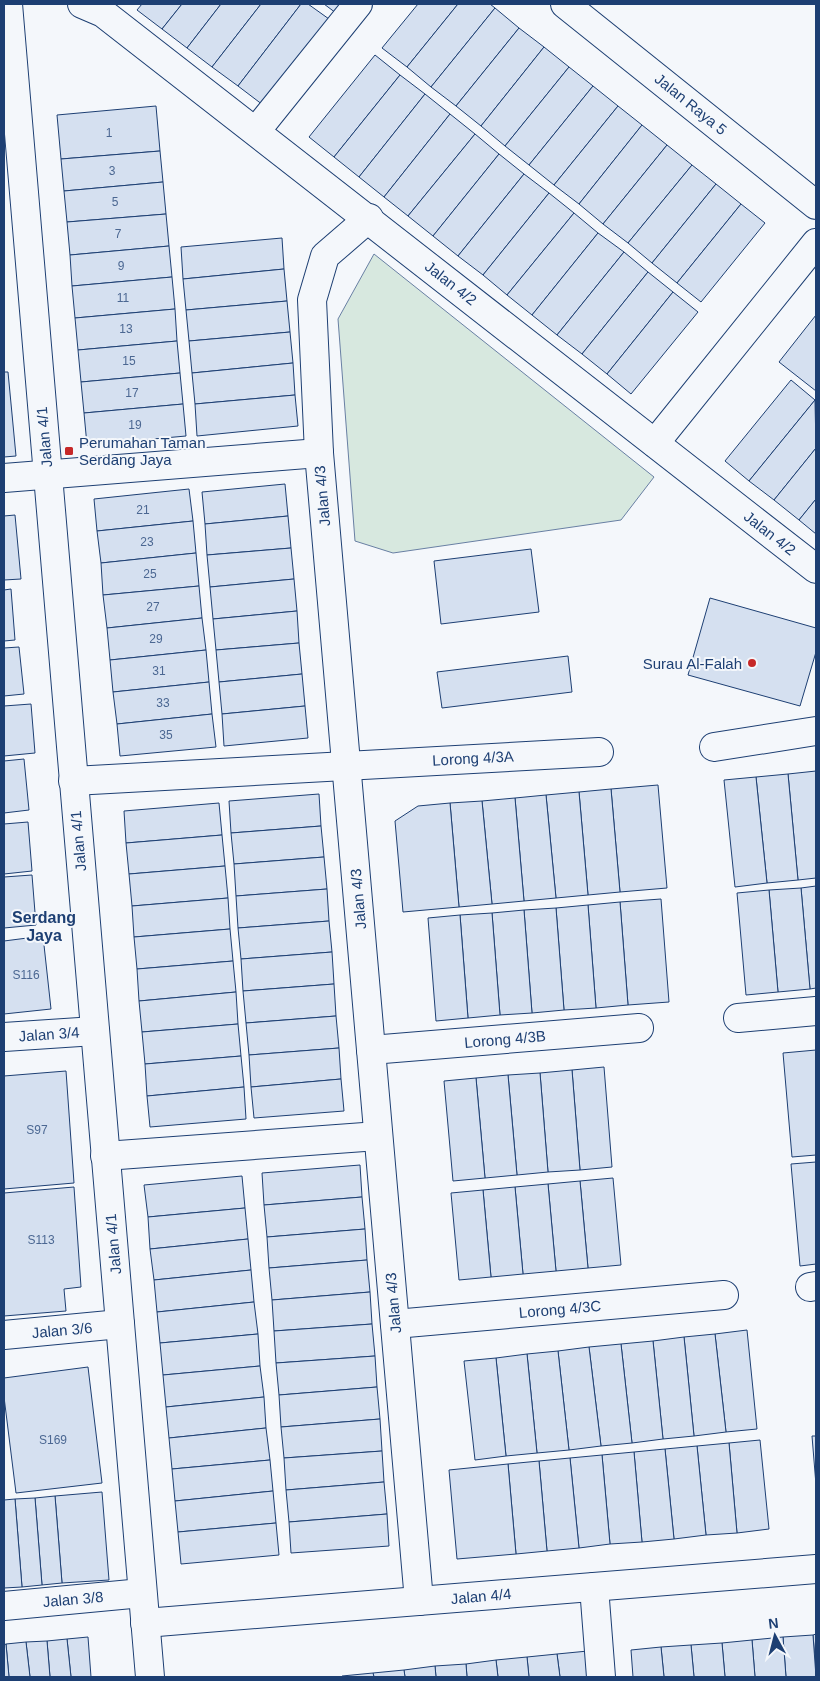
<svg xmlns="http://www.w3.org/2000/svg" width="820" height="1681" viewBox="0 0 820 1681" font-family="Helvetica,sans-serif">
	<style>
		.green { fill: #d7e8df; stroke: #687fa3 }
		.building { fill: #d5e0f0; stroke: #1d3f73 }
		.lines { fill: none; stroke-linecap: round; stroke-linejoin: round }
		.minor-casing { stroke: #1d3f73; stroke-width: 30 }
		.minor { stroke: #f4f7fb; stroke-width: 28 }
		.poi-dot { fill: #c62828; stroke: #f4f7fb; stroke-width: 2 }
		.labels { text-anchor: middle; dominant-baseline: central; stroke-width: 4; stroke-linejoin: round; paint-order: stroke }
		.number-label { font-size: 12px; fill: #4b6792 }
		.street-label { font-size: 15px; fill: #1d3f73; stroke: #f4f7fb }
		.poi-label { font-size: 15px; fill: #1d3f73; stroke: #f4f7fb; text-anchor: start }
		.neighbourhood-label { font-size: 16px; font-weight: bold; fill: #1d3f73; stroke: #f4f7fb }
	</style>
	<rect width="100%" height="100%" fill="#f4f7fb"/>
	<polygon class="green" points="374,254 654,477 621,520 393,553 355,541 338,319"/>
	<g class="building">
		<polygon points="142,4 182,4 162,29 137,10"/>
		<polygon points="182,4 221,4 187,48 162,29"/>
		<polygon points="221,4 261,4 212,67 187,48"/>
		<polygon points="261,4 301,4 238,86 212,67"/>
		<polygon points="301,4 308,4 329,19 263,105 238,86"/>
		<polygon points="324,4 344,4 336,13"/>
		<polygon points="418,4 458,4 407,67 382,48"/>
		<polygon points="458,4 490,4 495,8 431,87 407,67"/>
		<polygon points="495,8 519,28 456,106 431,87"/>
		<polygon points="519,28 544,47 481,126 456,106"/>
		<polygon points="544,47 569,67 505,146 481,126"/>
		<polygon points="375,55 400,75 334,157 309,137"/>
		<polygon points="569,67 593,86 529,165 505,146"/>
		<polygon points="400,75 425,94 359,177 334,157"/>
		<polygon points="593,86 618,106 554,185 529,165"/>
		<polygon points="425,94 450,114 384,197 359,177"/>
		<polygon points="156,106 160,151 61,159 57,115"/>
		<polygon points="618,106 642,125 579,204 554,185"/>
		<polygon points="450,114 475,134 408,216 384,197"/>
		<polygon points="642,125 667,145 603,224 579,204"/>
		<polygon points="475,134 499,154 433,236 408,216"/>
		<polygon points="667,145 692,165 628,243 603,224"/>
		<polygon points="160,151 163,182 64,191 61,159"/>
		<polygon points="499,154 524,174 458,256 433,236"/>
		<polygon points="692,165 716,184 652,263 628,243"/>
		<polygon points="524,174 549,193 483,275 458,256"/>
		<polygon points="163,182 166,214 67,222 64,191"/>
		<polygon points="716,184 741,204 677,283 652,263"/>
		<polygon points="549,193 574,213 507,295 483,275"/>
		<polygon points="741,204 765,223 701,302 677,283"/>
		<polygon points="574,213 598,233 532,315 507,295"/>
		<polygon points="166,214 169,246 70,255 67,222"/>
		<polygon points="598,233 624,252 557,335 532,315"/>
		<polygon points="282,238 284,269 183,279 181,247"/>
		<polygon points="169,246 172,277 72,286 70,255"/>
		<polygon points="624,252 648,272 582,354 557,335"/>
		<polygon points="284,269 287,301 186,310 183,279"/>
		<polygon points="648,272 673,292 607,374 582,354"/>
		<polygon points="172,277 175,309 75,318 72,286"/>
		<polygon points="673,292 698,312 631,394 607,374"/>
		<polygon points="287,301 290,332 189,341 186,310"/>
		<polygon points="175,309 177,341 78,350 75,318"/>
		<polygon points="816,315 816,391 779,362"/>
		<polygon points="290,332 293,363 192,373 189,341"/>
		<polygon points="177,341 180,373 81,382 78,350"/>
		<polygon points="293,363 295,395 195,404 192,373"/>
		<polygon points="4,372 8,372 16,456 4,457"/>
		<polygon points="180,373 183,404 84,413 81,382"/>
		<polygon points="791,380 815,400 749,481 725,461"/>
		<polygon points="295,395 298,426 197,436 195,404"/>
		<polygon points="815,400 816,448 774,500 749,481"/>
		<polygon points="183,404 186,436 87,445 84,413"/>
		<polygon points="816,448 816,499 799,520 774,500"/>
		<polygon points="285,484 288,516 205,524 202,492"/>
		<polygon points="189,489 193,521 97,531 94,499"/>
		<polygon points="816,499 816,534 799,520"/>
		<polygon points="15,515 21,579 4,580 4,516"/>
		<polygon points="288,516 291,548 207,555 205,524"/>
		<polygon points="193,521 196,553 101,563 97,531"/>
		<polygon points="291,548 294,579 210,587 207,555"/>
		<polygon points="531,549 539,612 441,624 434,561"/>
		<polygon points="196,553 199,586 103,595 101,563"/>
		<polygon points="294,579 297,611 213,619 210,587"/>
		<polygon points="199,586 202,618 107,628 103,595"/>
		<polygon points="11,589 15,640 4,641 4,590"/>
		<polygon points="710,598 816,628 816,652 800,706 688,675"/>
		<polygon points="297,611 299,643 216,650 213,619"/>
		<polygon points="202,618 206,650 110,660 107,628"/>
		<polygon points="299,643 302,674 219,682 216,650"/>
		<polygon points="19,647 24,694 4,696 4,648"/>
		<polygon points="206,650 209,682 113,692 110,660"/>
		<polygon points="568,656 572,692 442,708 437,672"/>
		<polygon points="302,674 305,706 222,714 219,682"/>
		<polygon points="209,682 212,714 117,724 113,692"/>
		<polygon points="31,704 35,753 4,756 4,706"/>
		<polygon points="305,706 308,738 224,746 222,714"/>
		<polygon points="212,714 216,747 120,756 117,724"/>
		<polygon points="24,759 29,810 4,813 4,761"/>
		<polygon points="816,771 816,878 798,880 788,774"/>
		<polygon points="788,774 798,880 767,883 756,777"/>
		<polygon points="756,777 767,883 735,887 724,780"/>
		<polygon points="658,785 667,888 620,892 611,789"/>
		<polygon points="611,789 620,892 588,895 579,792"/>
		<polygon points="579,792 588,895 556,898 546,795"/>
		<polygon points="319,794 321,826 231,833 229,801"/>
		<polygon points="546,795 556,898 524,901 515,798"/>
		<polygon points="515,798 524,901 492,904 482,801"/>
		<polygon points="482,801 492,904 459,907 450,803"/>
		<polygon points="219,803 222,835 126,843 124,811"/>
		<polygon points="450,803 459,907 403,912 395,821 418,806"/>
		<polygon points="28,822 32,871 4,874 4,824"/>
		<polygon points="321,826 324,857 234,864 231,833"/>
		<polygon points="222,835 225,866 129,874 126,843"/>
		<polygon points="324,857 327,889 236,896 234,864"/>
		<polygon points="225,866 228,898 132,906 129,874"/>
		<polygon points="32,875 36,925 4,928 4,877"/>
		<polygon points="816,886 816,988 810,989 801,888"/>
		<polygon points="801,888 810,989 778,992 769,890"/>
		<polygon points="327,889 329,921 238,928 236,896"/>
		<polygon points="769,890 778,992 746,995 737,893"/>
		<polygon points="228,898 230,929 134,937 132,906"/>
		<polygon points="661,899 669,1002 628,1005 620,902"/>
		<polygon points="620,902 628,1005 596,1008 588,905"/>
		<polygon points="588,905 596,1008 564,1010 556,908"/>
		<polygon points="556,908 564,1010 532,1013 524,910"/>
		<polygon points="524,910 532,1013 500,1015 492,913"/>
		<polygon points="492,913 500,1015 468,1018 460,915"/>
		<polygon points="460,915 468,1018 436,1021 428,918"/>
		<polygon points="329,921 332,952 241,959 238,928"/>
		<polygon points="230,929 233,961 137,969 134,937"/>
		<polygon points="43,936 51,1009 4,1014 4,941"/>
		<polygon points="332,952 334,984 243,991 241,959"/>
		<polygon points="233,961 236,992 139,1001 137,969"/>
		<polygon points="334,984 336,1016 246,1023 243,991"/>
		<polygon points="236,992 238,1024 142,1032 139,1001"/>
		<polygon points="336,1016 339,1048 249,1055 246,1023"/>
		<polygon points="238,1024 241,1056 145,1064 142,1032"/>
		<polygon points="339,1048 341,1079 251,1087 249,1055"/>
		<polygon points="816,1050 816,1155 792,1157 783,1053"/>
		<polygon points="241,1056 244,1087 147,1096 145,1064"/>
		<polygon points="604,1067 612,1167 580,1170 572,1070"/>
		<polygon points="572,1070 580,1170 548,1172 540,1073"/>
		<polygon points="66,1071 74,1183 4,1189 4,1076"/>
		<polygon points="540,1073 548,1172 517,1175 508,1075"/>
		<polygon points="508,1075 517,1175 485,1178 476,1078"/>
		<polygon points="476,1078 485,1178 453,1181 444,1081"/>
		<polygon points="341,1079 344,1111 254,1118 251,1087"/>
		<polygon points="244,1087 246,1119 150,1127 147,1096"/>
		<polygon points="816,1162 816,1264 800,1266 791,1164"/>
		<polygon points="360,1165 362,1197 264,1205 262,1173"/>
		<polygon points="242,1176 245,1208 148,1217 144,1185"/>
		<polygon points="613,1178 621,1265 588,1268 580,1181"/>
		<polygon points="580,1181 588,1268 556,1271 548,1184"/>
		<polygon points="548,1184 556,1271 523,1274 515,1187"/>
		<polygon points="74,1187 81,1287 64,1289 66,1311 4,1316 4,1193"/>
		<polygon points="515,1187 523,1274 491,1277 483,1190"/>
		<polygon points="483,1190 491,1277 459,1280 451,1193"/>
		<polygon points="362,1197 365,1229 267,1237 264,1205"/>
		<polygon points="245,1208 248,1239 150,1249 148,1217"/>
		<polygon points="365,1229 367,1260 269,1268 267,1237"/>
		<polygon points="248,1239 251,1270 154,1280 150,1249"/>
		<polygon points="367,1260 370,1292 272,1300 269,1268"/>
		<polygon points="251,1270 254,1302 157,1312 154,1280"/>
		<polygon points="370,1292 372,1324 274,1331 272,1300"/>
		<polygon points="254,1302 258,1334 160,1343 157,1312"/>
		<polygon points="372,1324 375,1356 276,1363 274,1331"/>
		<polygon points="747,1330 757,1429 726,1432 715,1334"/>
		<polygon points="258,1334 260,1366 163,1375 160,1343"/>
		<polygon points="715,1334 726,1432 694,1436 684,1337"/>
		<polygon points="684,1337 694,1436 663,1439 653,1341"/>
		<polygon points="653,1341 663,1439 632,1443 621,1344"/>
		<polygon points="621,1344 632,1443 601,1446 589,1347"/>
		<polygon points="589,1347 601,1446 569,1450 558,1351"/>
		<polygon points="558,1351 569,1450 537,1453 527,1354"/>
		<polygon points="527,1354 537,1453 506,1456 496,1358"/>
		<polygon points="375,1356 377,1387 279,1395 276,1363"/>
		<polygon points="496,1358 506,1456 475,1460 464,1361"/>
		<polygon points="260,1366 264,1397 166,1407 163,1375"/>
		<polygon points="88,1367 102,1483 16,1493 4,1397 4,1378"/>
		<polygon points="377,1387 380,1419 281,1427 279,1395"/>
		<polygon points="264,1397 266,1428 169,1438 166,1407"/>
		<polygon points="380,1419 382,1451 284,1458 281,1427"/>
		<polygon points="266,1428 270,1460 172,1469 169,1438"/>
		<polygon points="812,1436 816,1436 816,1485"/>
		<polygon points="760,1440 769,1529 737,1533 729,1443"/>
		<polygon points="729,1443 737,1533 706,1535 697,1446"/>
		<polygon points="697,1446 706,1535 674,1539 665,1449"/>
		<polygon points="665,1449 674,1539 642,1542 634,1452"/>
		<polygon points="382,1451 384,1482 286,1490 284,1458"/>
		<polygon points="634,1452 642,1542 610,1544 602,1455"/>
		<polygon points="602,1455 610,1544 579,1548 570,1458"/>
		<polygon points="570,1458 579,1548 547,1551 539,1461"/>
		<polygon points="270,1460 273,1491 175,1501 172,1469"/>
		<polygon points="539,1461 547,1551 516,1554 508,1464"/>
		<polygon points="508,1464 516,1554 457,1559 449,1470"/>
		<polygon points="384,1482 387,1514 289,1522 286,1490"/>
		<polygon points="273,1491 276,1523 178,1532 175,1501"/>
		<polygon points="102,1492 109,1580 62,1583 55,1496"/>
		<polygon points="55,1496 62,1583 42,1585 35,1498"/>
		<polygon points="35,1498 42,1585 22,1587 15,1499"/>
		<polygon points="15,1499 22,1587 4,1588 4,1500"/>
		<polygon points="387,1514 389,1546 291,1553 289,1522"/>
		<polygon points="276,1523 279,1555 181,1564 178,1532"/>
		<polygon points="816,1634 816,1670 813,1635"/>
		<polygon points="813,1635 816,1677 786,1677 783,1637"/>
		<polygon points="88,1637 91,1677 71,1677 67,1639"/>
		<polygon points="783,1637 786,1677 755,1677 752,1640"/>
		<polygon points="67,1639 71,1677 50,1677 47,1641"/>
		<polygon points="752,1640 755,1677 725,1677 722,1643"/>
		<polygon points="47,1641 50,1677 30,1677 26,1642"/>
		<polygon points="26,1642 30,1677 9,1677 6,1644"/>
		<polygon points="722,1643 725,1677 694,1677 691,1645"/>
		<polygon points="6,1644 9,1677 4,1677 4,1645"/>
		<polygon points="691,1645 694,1677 664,1677 661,1647"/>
		<polygon points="661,1647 664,1677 633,1677 631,1650"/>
		<polygon points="588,1651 591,1677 560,1677 557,1654"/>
		<polygon points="557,1654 560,1677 529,1677 527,1657"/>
		<polygon points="527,1657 529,1677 498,1677 496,1660"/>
		<polygon points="496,1660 498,1677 467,1677 466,1664"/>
		<polygon points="466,1664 467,1677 436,1677 435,1666"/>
		<polygon points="435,1666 436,1677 405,1677 404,1670"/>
		<polygon points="404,1670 405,1677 374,1677 373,1673"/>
		<polygon points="373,1673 374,1677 342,1677 342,1676"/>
	</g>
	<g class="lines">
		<defs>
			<g id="minor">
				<polyline points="8,4 150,1677"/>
				<polyline points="82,4 103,13 816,569"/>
				<polyline points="565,4 816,205"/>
				<polyline points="256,131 358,4"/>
				<polyline points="369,218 325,256 312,300 319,453 419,1601"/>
				<polyline points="655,443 816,243"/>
				<polyline points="4,478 319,453"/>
				<polyline points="714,747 816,731"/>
				<polyline points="73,781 599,752"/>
				<polyline points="738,1018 816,1011"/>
				<polyline points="4,1037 95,1031"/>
				<polyline points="371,1050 639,1028"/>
				<polyline points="105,1156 378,1136"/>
				<polyline points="810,1287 816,1286"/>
				<polyline points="395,1324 724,1295"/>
				<polyline points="4,1335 120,1324"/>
				<polyline points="594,1587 601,1677"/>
				<polyline points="4,1606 142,1593"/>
				<polyline points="145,1623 816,1569"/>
			</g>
		</defs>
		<use href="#minor" class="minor-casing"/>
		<use href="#minor" class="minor"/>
	</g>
	<g class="poi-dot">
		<rect x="64" y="446" width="10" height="10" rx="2.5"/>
		<circle cx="752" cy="663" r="5"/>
	</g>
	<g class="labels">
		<g class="number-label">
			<text x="109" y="133">1</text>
			<text x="112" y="171">3</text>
			<text x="115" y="202">5</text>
			<text x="118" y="234">7</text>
			<text x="121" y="266">9</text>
			<text x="123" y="298">11</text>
			<text x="126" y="329">13</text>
			<text x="129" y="361">15</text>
			<text x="132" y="393">17</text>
			<text x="135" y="425">19</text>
			<text x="143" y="510">21</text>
			<text x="147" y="542">23</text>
			<text x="150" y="574">25</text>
			<text x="153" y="607">27</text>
			<text x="156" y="639">29</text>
			<text x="159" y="671">31</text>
			<text x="163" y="703">33</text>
			<text x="166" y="735">35</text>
			<text x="26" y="975">S116</text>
			<text x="37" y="1130">S97</text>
			<text x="41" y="1240">S113</text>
			<text x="53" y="1440">S169</text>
		</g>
		<g class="street-label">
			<text transform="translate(691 104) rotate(39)">Jalan Raya 5</text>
			<text transform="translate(451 283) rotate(38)">Jalan 4/2</text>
			<text transform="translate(44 437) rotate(-95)">Jalan 4/1</text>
			<text transform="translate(322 496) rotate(-95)">Jalan 4/3</text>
			<text transform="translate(770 533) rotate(38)">Jalan 4/2</text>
			<text transform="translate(473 758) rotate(-3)">Lorong 4/3A</text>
			<text transform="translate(78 841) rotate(-95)">Jalan 4/1</text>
			<text transform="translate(358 899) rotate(-95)">Jalan 4/3</text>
			<text transform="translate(49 1034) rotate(-4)">Jalan 3/4</text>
			<text transform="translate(505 1039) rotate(-5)">Lorong 4/3B</text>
			<text transform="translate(113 1244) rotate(-95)">Jalan 4/1</text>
			<text transform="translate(393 1303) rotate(-95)">Jalan 4/3</text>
			<text transform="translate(560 1309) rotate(-5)">Lorong 4/3C</text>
			<text transform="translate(62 1330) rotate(-5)">Jalan 3/6</text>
			<text transform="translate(481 1596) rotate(-5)">Jalan 4/4</text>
			<text transform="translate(73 1599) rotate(-5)">Jalan 3/8</text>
		</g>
		<g class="poi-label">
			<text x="79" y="442">Perumahan Taman<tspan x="79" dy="17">Serdang Jaya</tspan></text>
			<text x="742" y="663" text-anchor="end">Surau Al-Falah</text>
		</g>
		<g class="neighbourhood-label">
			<text x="44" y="917">Serdang<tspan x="44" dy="18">Jaya</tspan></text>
		</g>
	</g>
	<rect width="820" height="1681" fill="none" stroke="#1d3f73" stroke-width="10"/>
	<g transform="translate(775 1636) rotate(353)" stroke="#f4f7fb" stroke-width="4" paint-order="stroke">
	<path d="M0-4L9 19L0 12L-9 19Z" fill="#1d3f73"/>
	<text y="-8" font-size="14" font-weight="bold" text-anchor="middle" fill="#1d3f73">N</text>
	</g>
</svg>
